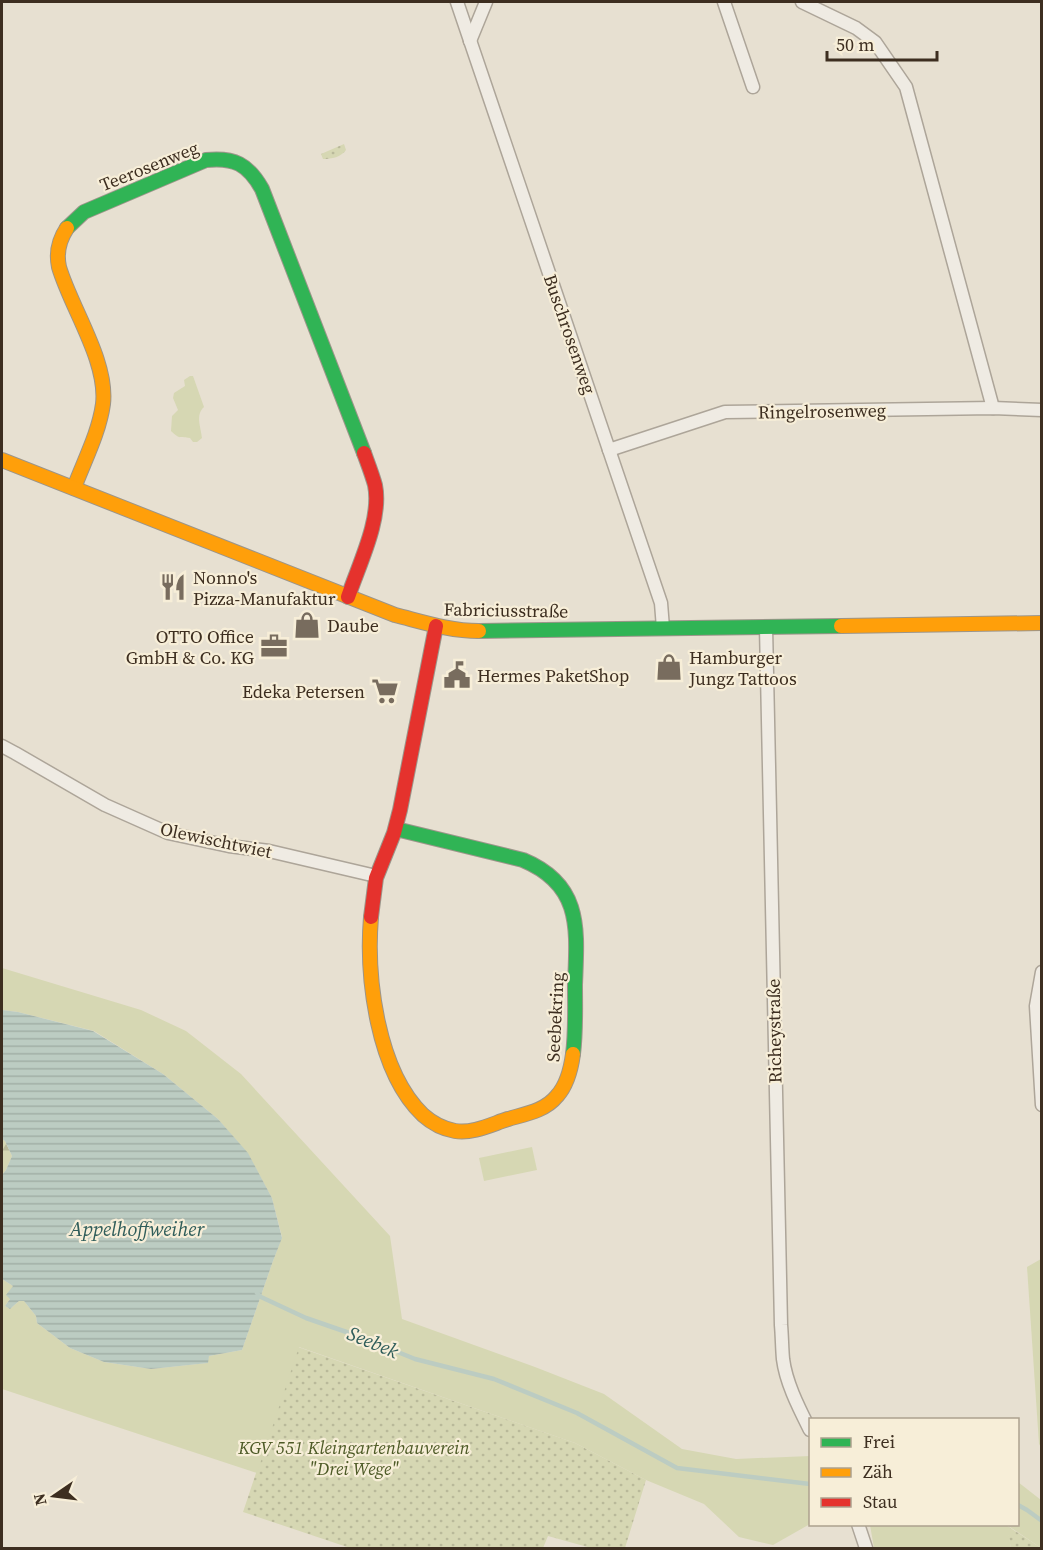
<svg xmlns="http://www.w3.org/2000/svg" width="1043" height="1550" viewBox="0 0 1043 1550" font-family="'Source Serif 4',serif">
	<style>
		.grass { fill: url(#grass-dots) }
		.forest { fill: url(#forest-firs) }
		.park { fill: #d6d7b3 }
		.water { fill: url(#water-rules) }
		.lines { fill: none; stroke-linecap: round; stroke-linejoin: round }
		.stream { stroke: #bcccc2; stroke-width: 4.5 }
		.street-casing { stroke: #ada599; stroke-width: 15 }
		.fast-casing { stroke: #9c958a; stroke-width: 16 }
		.slow-casing { stroke: #9c958a; stroke-width: 16 }
		.jam-casing { stroke: #9c958a; stroke-width: 16 }
		.street { stroke: #efebe3; stroke-width: 12 }
		.fast { stroke: #30b455; stroke-width: 14 }
		.slow { stroke: #ff9f0a; stroke-width: 14 }
		.jam { stroke: #e5322d; stroke-width: 14 }
		.labels { text-anchor: middle; dominant-baseline: central; stroke-width: 4.5; stroke-linejoin: round; paint-order: stroke }
		.street-label { font-size: 18px; fill: #3d2e20; stroke: #f7eed8 }
		.poi-label { font-size: 18px; fill: #3d2e20; stroke: #f7eed8; text-anchor: start }
		.park-label { font-size: 18px; font-style: italic; fill: #4d5a26; stroke: #f7eed8 }
		.water-label { font-size: 20px; font-style: italic; fill: #2f5d5a; stroke: #f7eed8 }
	</style>
	<defs>
		<pattern id="grass-dots" width="8" height="8" patternUnits="userSpaceOnUse" patternTransform="scale(1.5)"><rect width="8" height="8" fill="#d6d7b3"/><path d="M2 2h.1M6 6h.1" fill="none" stroke="#b9b99a" stroke-width="1.8" stroke-linecap="round"/></pattern>
		<pattern id="forest-firs" width="22" height="20" patternUnits="userSpaceOnUse" patternTransform="scale(1.5)"><rect width="22" height="20" fill="#d6d7b3"/><path d="M5 1l3.5 6h-7zM16 11l3.5 6h-7z" fill="#b9b99a"/></pattern>
		<pattern id="water-rules" width="6" height="5" patternUnits="userSpaceOnUse" patternTransform="scale(1.5)"><rect width="6" height="5" fill="#bcccc2"/><path d="M0 2.5h6" fill="none" stroke="#a2b0a6"/></pattern>
	</defs>
	<rect width="100%" height="100%" fill="#e7e0d1"/>
	<g class="grass">
		<path d="M344 144 346 150C341 157 332 159 323 159L321 154Z"/>
		<polygon points="298,1347 575,1443 646,1480 625,1548 591,1548 548,1536 543,1548 350,1548 243,1512"/>
		<polygon points="1006,1525 1041,1548 1011,1548"/>
	</g>
	<polygon class="forest" points="2,1139 5,1141 12,1156 6,1170 2,1175"/>
	<g class="park">
		<path d="M190 376H193L204 407C195 415 201 427 202 438L197 442H193L190 438C180 436 180 440 171 431L172 416 178 410 173 398 174 393 185 386 184 380Z"/>
		<polygon points="2,968 141,1010 186,1031 241,1074 390,1236 402,1319 535,1367 604,1394 682,1449 736,1459 810,1456 810,1524 773,1545 739,1537 704,1504 646,1480 575,1443 299,1347 257,1473 2,1389 2,1279 13,1286 10,1299 5,1306 10,1309 19,1301 24,1301 36,1316 37,1323 70,1348 104,1362 151,1369 207,1363 209,1356 242,1350 273,1261 282,1237 272,1198 248,1154 218,1119 163,1074 94,1031 18,1012 2,1010"/>
		<polygon points="532,1147 537,1170 484,1181 479,1158"/>
		<polygon points="1041,1259 1041,1447 1039,1444 1027,1267"/>
		<polygon points="1018,1482 1041,1500 1041,1548 1007,1525 1011,1548 874,1548 870,1525 1018,1524"/>
	</g>
	<polygon class="water" points="2,1010 18,1012 93,1031 163,1074 218,1119 248,1153 272,1198 282,1238 273,1261 242,1350 209,1356 208,1363 151,1369 104,1362 70,1348 37,1323 36,1316 24,1301 19,1301 10,1309 5,1306 10,1299 6,1295 13,1286 2,1279 2,1175 6,1170 12,1156 5,1141 2,1139"/>
	<g class="lines">
		<g class="stream">
			<polyline points="257,1293 261,1297 306,1318 358,1336 415,1359 494,1379 577,1413 677,1468 810,1484"/>
			<polyline points="1018,1505 1027,1510 1042,1521"/>
		</g>
		<defs>
			<g id="street">
				<polyline points="457,2 661,603 663,628"/>
				<polyline points="724,2 753,87"/>
				<polyline points="802,2 856,28 875,42 906,87 993,408"/>
				<polyline points="470,41 486,2"/>
				<polyline points="609,450 725,412 993,408 1042,410"/>
				<path d="M766 627 781 1325C782 1336 782 1348 783 1359 786 1383 799 1408 810 1430"/>
				<polyline points="2,746 15,753 105,805 168,833 229,846 269,851 376,876"/>
				<polyline points="1042,972 1036,1006 1042,1105"/>
				<polyline points="858,1524 866,1548"/>
			</g>
			<g id="fast">
				<path d="M67 228 84 212 206 160C234 157 248 164 262 189L364 453"/>
				<polyline points="479,631 841,626"/>
				<path d="M396 829 523 860C583 885 577 930 575 985 575 1008 576 1031 573 1054"/>
			</g>
			<g id="slow">
				<path d="M67 228C59 240 56 253 59 267 71 308 108 361 103 404 99 433 84 461 74 488"/>
				<path d="M2 460 395 615C423 622 450 631 479 631"/>
				<polyline points="841,626 1042,623"/>
				<path d="M371 917C366 977 377 1071 423 1115 432 1123 444 1129 455 1131 473 1134 492 1124 508 1119 525 1114 545 1111 557 1096 567 1085 571 1069 573 1054"/>
			</g>
			<g id="jam">
				<path d="M348 597C359 564 382 519 375 485 372 474 368 464 364 453"/>
				<polyline points="371,917 376,878 394,833 400,810 436,626"/>
			</g>
		</defs>
		<use href="#street" class="street-casing"/>
		<use href="#fast" class="fast-casing"/>
		<use href="#slow" class="slow-casing"/>
		<use href="#jam" class="jam-casing"/>
		<use href="#street" class="street"/>
		<use href="#fast" class="fast"/>
		<use href="#slow" class="slow"/>
		<use href="#jam" class="jam"/>
	</g>
	<defs>
		<symbol id="restaurant-bare" viewBox="-9 -9 18 18"><path d="M-5-6h1v4h1v-4h1v4h1v-4h1v5L-1.5 .5V6h-2V.5L-5-1ZM5-6V6H3V1.5H1.5Q1.5-4 5-6Z" fill="#786c5e" stroke="#f7eed8" stroke-width="2.5" paint-order="stroke"/></symbol>
		<symbol id="shop-bare" viewBox="-9 -9 18 18"><path d="M-5-2.5h2.3a2.7 3.5 0 0 1 5.4 0H5L5.5 6h-11ZM-1.5-2.5h3a1.5 2.3 0 0 0-3 0Z" fill="#786c5e" stroke="#f7eed8" stroke-width="2.5" paint-order="stroke"/></symbol>
		<symbol id="office-bare" viewBox="-9 -9 18 18"><path d="M-6-3h4V-5.5h4V-3h4V5H-6ZM-1-4.5V-3h2v-1.5ZM-6 0V1H6V0Z" fill="#786c5e" stroke="#f7eed8" stroke-width="2.5" paint-order="stroke"/></symbol>
		<symbol id="civic-bare" viewBox="-9 -9 18 18"><path d="M-.6-6.5H3V-4.5H.6V-3L4-1V1h2V6H-6V1h2V-1L-.6-3ZM-1.2 2.5V6h2.4V2.5Z" fill="#786c5e" stroke="#f7eed8" stroke-width="2.5" paint-order="stroke"/></symbol>
		<symbol id="supermarket-bare" viewBox="-9 -9 18 18"><path d="M-6-5.5h2.5l.6 2H6L4.5 2H-2.5L-4.4-4H-6ZM-1.5 3.2a1.3 1.3 0 1 0 .1 0ZM3 3.2a1.3 1.3 0 1 0 .1 0Z" fill="#786c5e" stroke="#f7eed8" stroke-width="2.5" paint-order="stroke"/></symbol>
	</defs>
	<g fill-rule="evenodd">
		<use href="#restaurant-bare" x="154" y="568" width="38" height="38"/>
		<use href="#shop-bare" x="288" y="606" width="38" height="38"/>
		<use href="#office-bare" x="255" y="627" width="38" height="38"/>
		<use href="#shop-bare" x="650" y="648" width="38" height="38"/>
		<use href="#civic-bare" x="438" y="656" width="38" height="38"/>
		<use href="#supermarket-bare" x="366" y="672" width="38" height="38"/>
	</g>
	<g class="labels">
		<g class="street-label">
			<text transform="translate(149 166) rotate(-22)">Teerosenweg</text>
			<text transform="translate(570 334) rotate(71)">Buschrosenweg</text>
			<text transform="translate(822 411) rotate(-1)">Ringelrosenweg</text>
			<text transform="translate(506 610) rotate(1)">Fabriciusstraße</text>
			<text transform="translate(216 840) rotate(12)">Olewischtwiet</text>
			<text transform="translate(555 1017) rotate(-87)">Seebekring</text>
			<text transform="translate(774 1031) rotate(-91)">Richeystraße</text>
		</g>
		<g class="poi-label">
			<text x="193" y="577">Nonno's<tspan x="193" dy="21">Pizza-Manufaktur</tspan></text>
			<text x="327" y="625">Daube</text>
			<text x="254" y="636" text-anchor="end">OTTO Office<tspan x="254" dy="21">GmbH &amp; Co. KG</tspan></text>
			<text x="689" y="657">Hamburger<tspan x="689" dy="21">Jungz Tattoos</tspan></text>
			<text x="477" y="675">Hermes PaketShop</text>
			<text x="365" y="691" text-anchor="end">Edeka Petersen</text>
		</g>
		<g class="park-label">
			<text x="354" y="1447">KGV 551 Kleingartenbauverein<tspan x="354" dy="21">"Drei Wege"</tspan></text>
		</g>
		<g class="water-label">
			<text x="137" y="1229">Appelhoffweiher</text>
			<text transform="translate(373 1342) rotate(22)">Seebek</text>
		</g>
	</g>
	<rect width="1043" height="1550" fill="none" stroke="#3d2e20" stroke-width="6"/>
	<rect x="809" y="1418" width="210" height="108" fill="#f7eed8" stroke="#ada18e" stroke-width="1.5"/>
	<rect x="821" y="1438" width="30" height="9" fill="#30b455" stroke="#ada18e" stroke-width="1.5"/>
	<text x="863" y="1448" font-size="18" fill="#3d2e20">Frei</text>
	<rect x="821" y="1468" width="30" height="9" fill="#ff9f0a" stroke="#ada18e" stroke-width="1.5"/>
	<text x="863" y="1478" font-size="18" fill="#3d2e20">Zäh</text>
	<rect x="821" y="1498" width="30" height="9" fill="#e5322d" stroke="#ada18e" stroke-width="1.5"/>
	<text x="863" y="1508" font-size="18" fill="#3d2e20">Stau</text>
	<g transform="translate(54 1496) rotate(256)" stroke="#f7eed8" stroke-width="4.5" paint-order="stroke">
	<path d="M0-4.5L10 22L0 15L-10 22Z" fill="#3d2e20"/>
	<text y="-9" font-size="16" font-weight="bold" text-anchor="middle" fill="#3d2e20">N</text>
	</g>
	<path d="M827 51v9h110v-9" fill="none" stroke="#3d2e20" stroke-width="3"/>
	<text x="836" y="51" font-size="18" fill="#3d2e20" stroke="#f7eed8" stroke-width="4.5" paint-order="stroke">50 m</text>
</svg>
